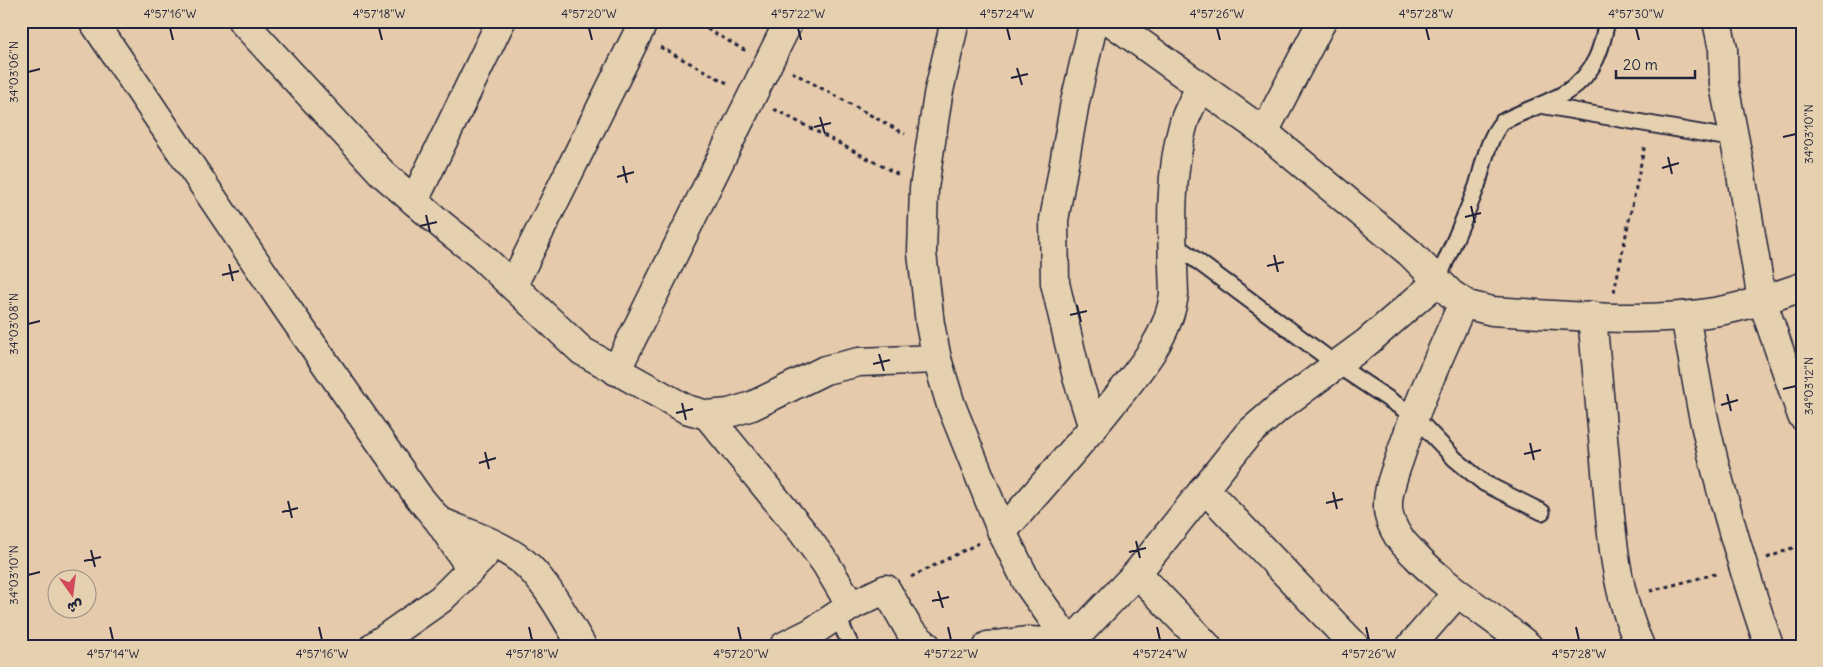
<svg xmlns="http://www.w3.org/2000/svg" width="1823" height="667" viewBox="0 0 1823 667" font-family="Delius,'Playpen Sans Arabic',sans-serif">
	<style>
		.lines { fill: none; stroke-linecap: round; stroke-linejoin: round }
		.service-casing { stroke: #22223b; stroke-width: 19 }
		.minor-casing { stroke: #22223b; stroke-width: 31 }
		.path { stroke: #22223b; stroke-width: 3; stroke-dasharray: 4 4; stroke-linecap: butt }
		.service { stroke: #e5d1af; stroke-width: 15 }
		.minor { stroke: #e5d1af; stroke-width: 28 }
		.ticks { fill: none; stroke: #22223b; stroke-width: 2 }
		.neatline { fill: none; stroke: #22223b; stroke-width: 2 }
		.ticks-label { font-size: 12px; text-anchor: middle; fill: #22223b }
	</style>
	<rect width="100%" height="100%" fill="#e5caab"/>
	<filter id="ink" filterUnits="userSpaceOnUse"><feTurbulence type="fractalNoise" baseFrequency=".02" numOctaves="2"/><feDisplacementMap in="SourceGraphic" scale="10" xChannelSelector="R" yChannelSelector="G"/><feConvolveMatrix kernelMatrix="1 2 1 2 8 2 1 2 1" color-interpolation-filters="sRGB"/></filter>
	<g filter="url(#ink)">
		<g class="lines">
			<defs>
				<g id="service">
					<polyline points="1540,105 1735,139"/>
					<polyline points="1173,243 1337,365 1414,416 1455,459 1484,483 1542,512"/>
					<path d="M1437 282C1450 250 1465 218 1477 186 1484 164 1487 140 1502 122 1537 103 1577 99 1596 59 1602 47 1604 34 1607 21"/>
					<polyline points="837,616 851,646"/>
				</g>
				<g id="minor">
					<polyline points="93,21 288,310 418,496 439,521 471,569"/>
					<polyline points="242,21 382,173 443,226 481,256 582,351 686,409 707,415 729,413 752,406 825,370 859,362 937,359"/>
					<polyline points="955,21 938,95 924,188 922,253 930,324 937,359 951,405 1002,532 1028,584 1072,646"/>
					<path d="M1110 21 1264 132 1410 253 1451 294 1468 305 1492 311C1565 315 1641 324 1714 312 1744 307 1773 297 1802 287"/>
					<polyline points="1717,21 1723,49 1724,85 1738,157 1762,300 1802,416"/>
					<polyline points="1264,132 1322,21"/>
					<polyline points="414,201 501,21"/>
					<polyline points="513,285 644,21"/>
					<path d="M1463 303C1441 353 1417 404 1400 457 1395 472 1388 488 1388 504 1387 516 1394 530 1400 539 1405 545 1411 551 1416 556 1449 591 1491 615 1528 646"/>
					<path d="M1592 316C1597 368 1601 420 1606 471 1611 530 1615 592 1640 646"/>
					<path d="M1685 316C1691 347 1696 379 1702 410 1719 490 1743 569 1769 646"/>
					<polyline points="616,371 789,21"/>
					<polyline points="707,415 802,531 826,564 851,606"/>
					<polyline points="1093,428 1077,377 1055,283 1054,220 1075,102 1094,21"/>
					<polyline points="1204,488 1355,646"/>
					<path d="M439 521C466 533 506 545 528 566 550 588 566 619 582 646"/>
					<path d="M1002 532C1039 490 1076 449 1111 405 1137 373 1169 337 1174 294 1172 237 1168 177 1184 122 1188 110 1195 98 1200 87"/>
					<polyline points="1137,573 1207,646"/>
					<polyline points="374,646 441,599 483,557"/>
					<polyline points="784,646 812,632 851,606 886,589 910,631 927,646"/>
					<polyline points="988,646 1028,641 1070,643 1137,573 1248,434 1278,408 1366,343 1437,282"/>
					<polyline points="1411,646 1457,593"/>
				</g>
			</defs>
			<use href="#service" class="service-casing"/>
			<use href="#minor" class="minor-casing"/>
			<g class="path">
				<polyline points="693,21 746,51"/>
				<polyline points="660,47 729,84"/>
				<polyline points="792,72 905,134"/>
				<polyline points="774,109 899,175"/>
				<polyline points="1614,292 1645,144"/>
				<polyline points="1767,558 1802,544"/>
				<polyline points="911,577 979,543"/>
				<polyline points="1650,591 1719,573"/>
			</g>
			<use href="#service" class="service"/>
			<use href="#minor" class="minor"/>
		</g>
	</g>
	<path class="ticks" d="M170 28 173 40M379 28 382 40M589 28 592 40M798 28 801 40M1007 28 1010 40M1217 28 1220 40M1426 28 1429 40M1636 28 1639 40M1017 68 1022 85M28 72 40 69M1011 78 1028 74M820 117 825 134M814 127 831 123M1783 137 1796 134M1668 157 1672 174M623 166 627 183M1662 168 1679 163M617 177 634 172M1471 206 1475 223M426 215 430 232M1465 217 1481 213M420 226 437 222M1274 255 1278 272M229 264 233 281M1267 266 1284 262M222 275 239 271M1077 305 1081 322M1070 315 1087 311M28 324 40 321M879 354 884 371M873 364 890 360M1783 389 1796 386M1727 394 1731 411M682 403 686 420M1721 405 1738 400M676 413 693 409M1530 443 1534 460M485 452 489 469M1524 454 1541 450M479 463 496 458M1333 492 1337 509M288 501 292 518M1326 503 1343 499M282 512 298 508M1136 541 1140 558M91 550 95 567M1129 552 1146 548M84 561 101 557M28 575 40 572M938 591 943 608M932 601 949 597M110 627 113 640M319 627 322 640M529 627 532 640M738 627 741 640M948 627 951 640M1157 627 1160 640M1366 627 1369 640M1576 627 1579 640"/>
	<rect width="1823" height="667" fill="none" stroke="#e5d1af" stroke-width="55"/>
	<g transform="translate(72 594) rotate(166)"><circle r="24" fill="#e5d1af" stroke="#978b81"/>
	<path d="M0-4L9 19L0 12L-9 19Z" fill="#d1495b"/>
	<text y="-8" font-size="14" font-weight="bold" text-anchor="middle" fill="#22223b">ش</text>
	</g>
	<path d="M1616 70v8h79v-8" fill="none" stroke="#22223b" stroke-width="2.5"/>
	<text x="1623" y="70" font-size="15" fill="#22223b" stroke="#e5d1af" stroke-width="4" paint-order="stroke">20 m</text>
	<rect x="28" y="28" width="1768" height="612" class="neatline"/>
	<g class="ticks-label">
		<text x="170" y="18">4°57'16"W</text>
		<text x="379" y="18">4°57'18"W</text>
		<text x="589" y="18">4°57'20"W</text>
		<text x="798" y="18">4°57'22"W</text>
		<text x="1007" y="18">4°57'24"W</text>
		<text x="1217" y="18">4°57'26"W</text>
		<text x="1426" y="18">4°57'28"W</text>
		<text x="1636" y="18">4°57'30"W</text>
		<text transform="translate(14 72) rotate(-90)" y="4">34°03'06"N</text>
		<text transform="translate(1809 134) rotate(-90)" y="4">34°03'10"N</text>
		<text transform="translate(14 324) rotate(-90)" y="4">34°03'08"N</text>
		<text transform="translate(1809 386) rotate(-90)" y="4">34°03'12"N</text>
		<text transform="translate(14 575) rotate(-90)" y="4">34°03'10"N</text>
		<text x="113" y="658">4°57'14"W</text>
		<text x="322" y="658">4°57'16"W</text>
		<text x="532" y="658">4°57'18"W</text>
		<text x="741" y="658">4°57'20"W</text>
		<text x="951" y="658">4°57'22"W</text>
		<text x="1160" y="658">4°57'24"W</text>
		<text x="1369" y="658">4°57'26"W</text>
		<text x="1579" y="658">4°57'28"W</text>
	</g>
</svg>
